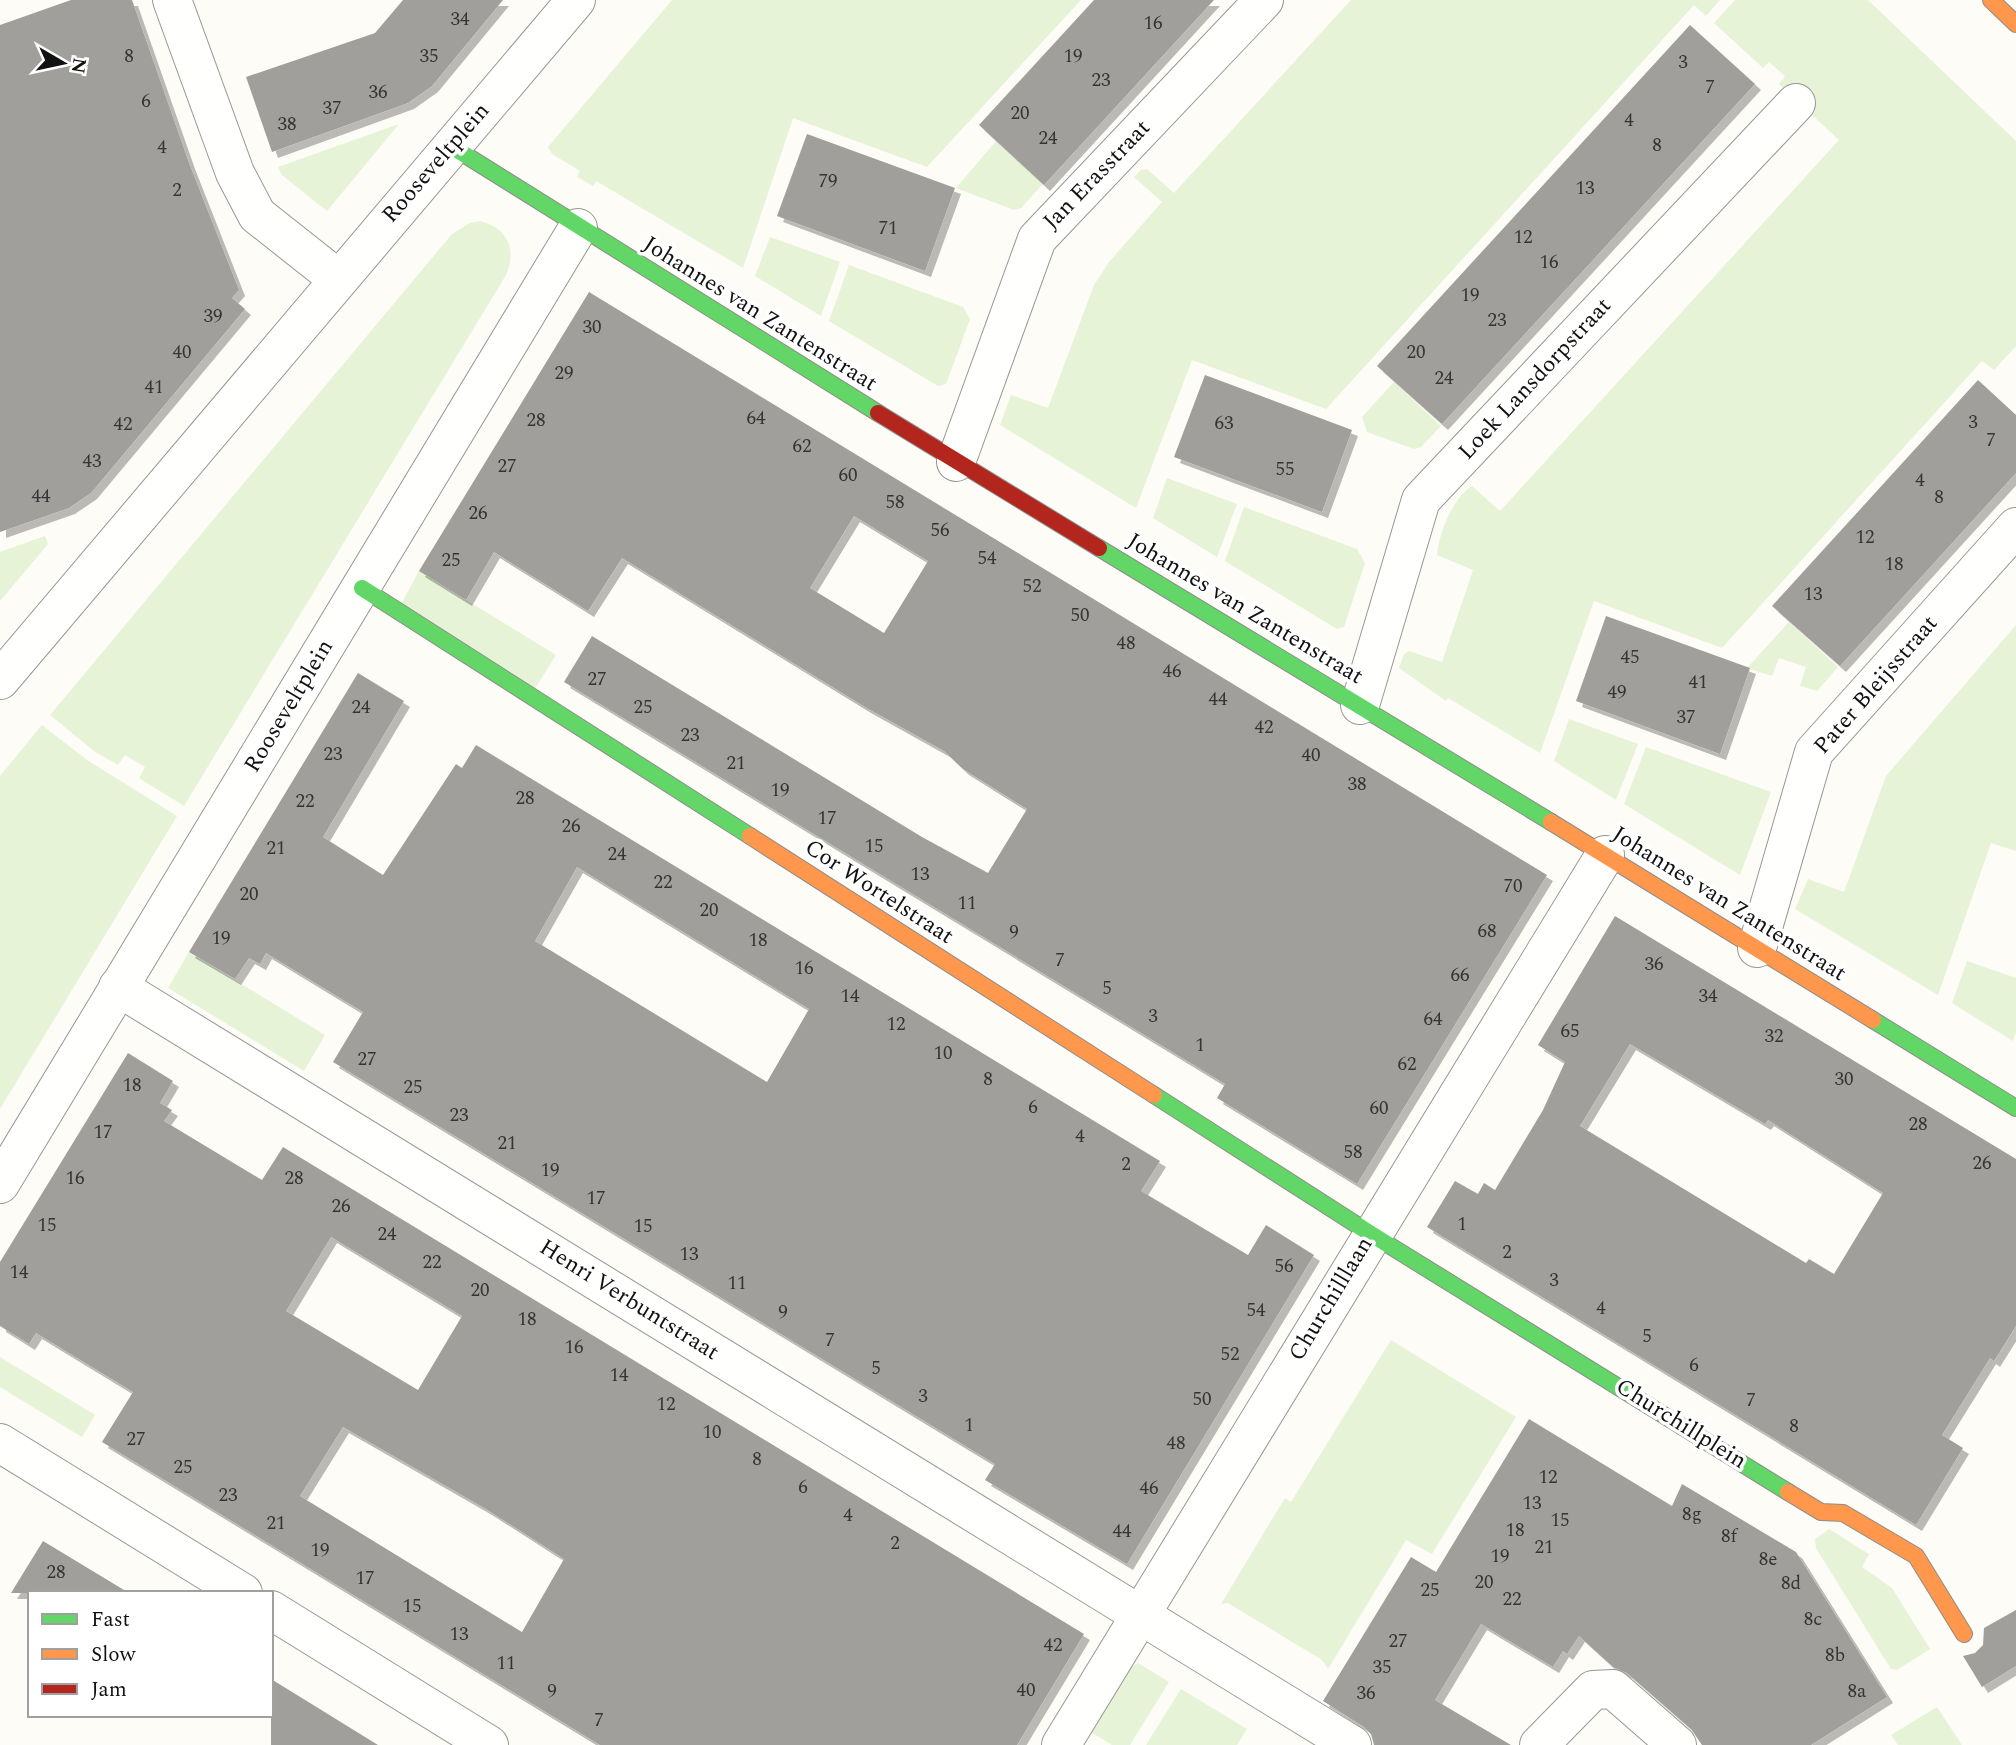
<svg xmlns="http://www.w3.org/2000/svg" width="2016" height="1745" viewBox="0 0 2016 1745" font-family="Spectral,serif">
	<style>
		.green { fill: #e7f3d7 }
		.building { fill: #a19f9c; fill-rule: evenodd; filter: url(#shadow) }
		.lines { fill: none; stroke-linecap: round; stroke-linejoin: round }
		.street-casing { stroke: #979795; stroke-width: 40 }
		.fast-casing { stroke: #8e8d8b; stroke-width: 18 }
		.slow-casing { stroke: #8e8d8b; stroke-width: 18 }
		.jam-casing { stroke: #8e8d8b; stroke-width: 18 }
		.street { stroke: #fffffe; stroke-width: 38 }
		.fast { stroke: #63d668; stroke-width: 16 }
		.slow { stroke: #ff974d; stroke-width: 16 }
		.jam { stroke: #b3261e; stroke-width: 16 }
		.labels { text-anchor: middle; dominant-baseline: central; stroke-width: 7; stroke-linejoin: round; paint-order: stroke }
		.number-label { font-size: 19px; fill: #353434 }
		.street-label { font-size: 23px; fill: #111; stroke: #fff }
	</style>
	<defs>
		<filter id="shadow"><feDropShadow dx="6" dy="6" stdDeviation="0" flood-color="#0004"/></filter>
	</defs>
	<rect width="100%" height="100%" fill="#fdfcf7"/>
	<g class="green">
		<polygon points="672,0 1081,0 927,167 793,118 743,268 596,181 593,186 577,177 580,171 552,154 548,147"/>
		<polygon points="1351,0 1720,0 1706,16 1694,5 1326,409 1192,360 1136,508 1000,425 1011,395 1048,408 1094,285 1109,262 1162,202 1134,177 1141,170 1147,169 1174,193"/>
		<path d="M1735 0H1868L2016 141V346L1994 370 1982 361 1722 648 1594 601 1540 753 1448 698 1446 701 1399 668 1404 654 1409 651 1442 662 1473 570 1437 555C1439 533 1453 497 1472 486L1500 511 1839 140 1779 84 1785 76 1769 62 1763 68 1714 23Z"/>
		<polygon points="399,124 327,211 282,175 278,167"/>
		<polygon points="996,141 1043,184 1021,208 1014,210 956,188"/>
		<path d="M480 221C508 228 517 250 506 275L184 806 139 778 145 767 125 755 118 765 94 751 50 715 452 234 470 223Z"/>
		<polygon points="770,237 840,262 821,316 755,276"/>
		<polygon points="849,265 963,307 970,319 946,384 938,386 829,321"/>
		<polygon points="1394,382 1441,426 1421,447 1414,449 1367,432 1362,417"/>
		<polygon points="1167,478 1237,504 1217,557 1153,518"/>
		<polygon points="1244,507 1357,549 1365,563 1344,627 1337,629 1225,561"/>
		<polygon points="45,536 48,544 0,601 0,552"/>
		<polygon points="419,571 556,655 534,690 399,608"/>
		<polygon points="1789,622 1838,667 1817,691 1800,686 1806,667 1779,658 1772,676 1747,668"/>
		<polygon points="2016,625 2016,851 1991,843 1938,995 1795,909 1808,879 1844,892 1886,776"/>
		<polygon points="1569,719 1638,744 1616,800 1554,761"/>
		<polygon points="42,725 87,760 177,816 0,1109 0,776"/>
		<polygon points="1646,747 1771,792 1740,875 1624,804"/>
		<polygon points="189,952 325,1035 304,1071 168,988"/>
		<polygon points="1967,961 2016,978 2016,1032 2013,1041 1952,1003"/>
		<polygon points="1391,1340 1516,1417 1432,1554 1406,1540 1328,1669 1322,1660 1228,1603 1221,1604 1285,1498 1291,1502"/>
		<polygon points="0,1357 95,1415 82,1437 0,1387"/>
		<polygon points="1829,1529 1869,1554 1862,1567 1892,1588 1930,1649 1897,1670 1891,1669 1816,1548 1815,1539"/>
		<polygon points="1138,1663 1169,1682 1130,1745 1112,1745 1089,1731 1129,1668"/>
		<polygon points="1181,1689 1247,1729 1237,1745 1146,1745"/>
		<polygon points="1937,1707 1962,1745 1898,1745 1891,1735"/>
	</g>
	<g class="building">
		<polygon points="71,0 132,0 189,163 239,290 232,298 245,309 91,493 69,508 0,532 0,25"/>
		<polygon points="403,0 503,0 432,86 408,103 272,152 246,77 375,33"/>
		<polygon points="1094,0 1214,0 1044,185 979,125"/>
		<polygon points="1690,25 1755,84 1442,424 1377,366"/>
		<polygon points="807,134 955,188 925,271 777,216"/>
		<path d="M589 292 1547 875 1357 1184 1217 1098 1225 1084 564 682 592 636 922 837 988 873 1027 809 963 769 944 751 865 707 622 558 588 611 494 552 466 600 419 571ZM854 516 928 561 884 633 810 588Z"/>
		<polygon points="1205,375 1352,430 1322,512 1174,457"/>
		<polygon points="1978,380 2016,415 2016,473 1840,666 1772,606"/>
		<polygon points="1606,616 1750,668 1720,754 1576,701"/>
		<path d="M358 673 404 701 323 837 383 875 456 764 462 768 476 745 1160 1161 1141 1191 1248 1255 1266 1225 1314 1255 1127 1564 985 1480 995 1464 333 1062 363 1012 266 953 260 964 249 958 235 979 189 952ZM577 867 809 1009 767 1082 535 941Z"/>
		<path d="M1615 916 2016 1159V1326L1994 1361 1990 1358 1942 1435 1963 1448 1916 1525 1427 1227 1455 1181 1478 1194 1484 1183 1495 1190 1543 1110 1565 1062 1538 1045ZM1630 1044 1765 1124 1768 1120 1883 1193 1834 1274 1809 1259 1806 1263 1580 1126Z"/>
		<path d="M128 1053 173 1081 160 1103 172 1110 164 1121 262 1180 283 1147 1084 1634 1017 1745H600L102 1442 133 1392 36 1333 29 1344 0 1326V1262ZM331 1237 462 1316 418 1390 286 1311ZM343 1427 486 1509 564 1559 522 1632 300 1496Z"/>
		<polygon points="1529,1419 1672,1506 1682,1484 1796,1552 1887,1697 1811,1745 1702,1745 1691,1729 1627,1673 1613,1667 1579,1636 1567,1654 1563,1651 1553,1667 1481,1624 1435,1700 1511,1745 1374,1745 1371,1734 1364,1727 1323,1701 1411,1557 1436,1572"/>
		<polygon points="43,1541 129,1593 11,1593"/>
		<polygon points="2016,1610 2016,1666 1982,1687 1963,1656 1975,1653 1983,1645 1984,1628"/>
		<polygon points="271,1679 310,1703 378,1745 271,1745"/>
	</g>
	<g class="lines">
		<defs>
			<g id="street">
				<polyline points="172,0 235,173 257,215 338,279"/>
				<polyline points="956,462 1037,239 1264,0"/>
				<polyline points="0,680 576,0"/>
				<polyline points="1360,705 1421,500 1796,103"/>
				<polyline points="1757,948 1814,752 2016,527"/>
				<polyline points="118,987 1352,1745"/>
				<polyline points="0,1184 578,228"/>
				<polyline points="0,1443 243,1593"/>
				<polyline points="271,1610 489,1745"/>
				<polyline points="1061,1745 1605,855"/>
				<polyline points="1539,1745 1593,1690 1613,1689 1677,1745"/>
			</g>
			<g id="fast">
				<polyline points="451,146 878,413"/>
				<polyline points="1099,548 1551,822"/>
				<polyline points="362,588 750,836"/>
				<polyline points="1873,1020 2016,1108"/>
				<polyline points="1154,1095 1371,1234 1788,1492"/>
			</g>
			<g id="slow">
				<polyline points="1991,0 2016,24"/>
				<polyline points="1551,822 1873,1020"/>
				<polyline points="750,836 1154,1095"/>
				<polyline points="1788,1492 1821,1512 1843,1513 1916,1556 1964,1634"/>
			</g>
			<polyline id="jam" points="878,413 1099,548"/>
		</defs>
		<use href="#street" class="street-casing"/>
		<use href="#fast" class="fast-casing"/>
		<use href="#slow" class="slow-casing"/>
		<use href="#jam" class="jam-casing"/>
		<use href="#street" class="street"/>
		<use href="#fast" class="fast"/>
		<use href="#slow" class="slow"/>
		<use href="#jam" class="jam"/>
	</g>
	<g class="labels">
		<g class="number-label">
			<text x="460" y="19">34</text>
			<text x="1153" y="23">16</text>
			<text x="129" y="56">8</text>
			<text x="429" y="56">35</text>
			<text x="1073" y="56">19</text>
			<text x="1683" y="62">3</text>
			<text x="1101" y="80">23</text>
			<text x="1710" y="87">7</text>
			<text x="378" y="92">36</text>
			<text x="146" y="101">6</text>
			<text x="332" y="108">37</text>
			<text x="1020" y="113">20</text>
			<text x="1629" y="120">4</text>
			<text x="287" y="124">38</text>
			<text x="1048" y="138">24</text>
			<text x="1657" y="145">8</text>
			<text x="162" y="147">4</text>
			<text x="828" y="181">79</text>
			<text x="1585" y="188">13</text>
			<text x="177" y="190">2</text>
			<text x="888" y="228">71</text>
			<text x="1523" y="237">12</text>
			<text x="1549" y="262">16</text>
			<text x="1470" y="295">19</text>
			<text x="213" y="316">39</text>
			<text x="1497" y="320">23</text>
			<text x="592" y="327">30</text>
			<text x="182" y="352">40</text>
			<text x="1416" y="352">20</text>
			<text x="564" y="373">29</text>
			<text x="1444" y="378">24</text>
			<text x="154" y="387">41</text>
			<text x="756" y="418">64</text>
			<text x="536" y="420">28</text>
			<text x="1973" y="422">3</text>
			<text x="1224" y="423">63</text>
			<text x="123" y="424">42</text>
			<text x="1991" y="440">7</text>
			<text x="802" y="446">62</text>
			<text x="92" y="461">43</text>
			<text x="507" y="466">27</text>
			<text x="1285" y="469">55</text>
			<text x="848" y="475">60</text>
			<text x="1920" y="480">4</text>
			<text x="41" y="496">44</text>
			<text x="1939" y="497">8</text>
			<text x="895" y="502">58</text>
			<text x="478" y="513">26</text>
			<text x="940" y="530">56</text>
			<text x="1865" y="537">12</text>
			<text x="987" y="558">54</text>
			<text x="451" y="560">25</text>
			<text x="1894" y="564">18</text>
			<text x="1032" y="586">52</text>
			<text x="1813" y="594">13</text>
			<text x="1080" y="615">50</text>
			<text x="1126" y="643">48</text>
			<text x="1630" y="657">45</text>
			<text x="1172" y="671">46</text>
			<text x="597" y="679">27</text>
			<text x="1698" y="682">41</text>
			<text x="1617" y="692">49</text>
			<text x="1218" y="699">44</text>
			<text x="361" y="707">24</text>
			<text x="643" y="707">25</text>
			<text x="1686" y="717">37</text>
			<text x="1264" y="727">42</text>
			<text x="690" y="735">23</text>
			<text x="333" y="754">23</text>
			<text x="1311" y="755">40</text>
			<text x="736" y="763">21</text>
			<text x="1357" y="784">38</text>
			<text x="780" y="790">19</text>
			<text x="525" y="798">28</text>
			<text x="305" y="801">22</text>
			<text x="827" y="818">17</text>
			<text x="571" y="826">26</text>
			<text x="874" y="846">15</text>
			<text x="276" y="848">21</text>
			<text x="617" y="854">24</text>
			<text x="920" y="874">13</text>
			<text x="663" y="882">22</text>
			<text x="1513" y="886">70</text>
			<text x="249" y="894">20</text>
			<text x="967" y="903">11</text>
			<text x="709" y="910">20</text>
			<text x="1487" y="931">68</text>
			<text x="1014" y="932">9</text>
			<text x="221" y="938">19</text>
			<text x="758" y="940">18</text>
			<text x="1060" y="960">7</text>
			<text x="1654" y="964">36</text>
			<text x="804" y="968">16</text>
			<text x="1460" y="975">66</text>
			<text x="1107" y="988">5</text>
			<text x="850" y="996">14</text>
			<text x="1708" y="996">34</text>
			<text x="1153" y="1016">3</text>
			<text x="1433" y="1019">64</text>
			<text x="896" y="1024">12</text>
			<text x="1570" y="1031">65</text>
			<text x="1774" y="1036">32</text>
			<text x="1200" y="1045">1</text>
			<text x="943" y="1053">10</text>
			<text x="367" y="1059">27</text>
			<text x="1407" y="1064">62</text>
			<text x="988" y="1079">8</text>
			<text x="1844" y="1079">30</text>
			<text x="132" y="1085">18</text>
			<text x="413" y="1087">25</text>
			<text x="1033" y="1107">6</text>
			<text x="1379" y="1108">60</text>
			<text x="459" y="1115">23</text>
			<text x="1918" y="1124">28</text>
			<text x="103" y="1132">17</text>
			<text x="1080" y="1136">4</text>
			<text x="507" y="1143">21</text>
			<text x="1353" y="1152">58</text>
			<text x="1982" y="1163">26</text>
			<text x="1126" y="1164">2</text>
			<text x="550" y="1170">19</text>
			<text x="75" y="1178">16</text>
			<text x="294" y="1178">28</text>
			<text x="596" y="1198">17</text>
			<text x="341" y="1206">26</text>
			<text x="1462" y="1224">1</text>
			<text x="47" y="1225">15</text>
			<text x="643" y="1226">15</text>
			<text x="387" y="1234">24</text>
			<text x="1507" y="1252">2</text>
			<text x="689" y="1254">13</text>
			<text x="432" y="1262">22</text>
			<text x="1284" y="1266">56</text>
			<text x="19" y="1272">14</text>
			<text x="1554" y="1280">3</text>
			<text x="737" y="1283">11</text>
			<text x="480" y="1290">20</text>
			<text x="1601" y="1308">4</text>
			<text x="1256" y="1310">54</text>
			<text x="783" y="1312">9</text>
			<text x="527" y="1319">18</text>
			<text x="1647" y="1336">5</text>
			<text x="830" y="1340">7</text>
			<text x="574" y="1347">16</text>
			<text x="1230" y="1354">52</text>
			<text x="1694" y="1365">6</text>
			<text x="876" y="1368">5</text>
			<text x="619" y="1375">14</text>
			<text x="923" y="1396">3</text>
			<text x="1202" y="1399">50</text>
			<text x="1751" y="1400">7</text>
			<text x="666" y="1404">12</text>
			<text x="969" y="1425">1</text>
			<text x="1794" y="1426">8</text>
			<text x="712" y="1432">10</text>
			<text x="136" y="1439">27</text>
			<text x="1176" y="1443">48</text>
			<text x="757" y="1459">8</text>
			<text x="183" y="1467">25</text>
			<text x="1548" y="1477">12</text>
			<text x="803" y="1487">6</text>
			<text x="1149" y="1488">46</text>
			<text x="228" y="1495">23</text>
			<text x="1532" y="1503">13</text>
			<text x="1692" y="1514">8g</text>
			<text x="848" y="1515">4</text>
			<text x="1560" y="1520">15</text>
			<text x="276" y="1523">21</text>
			<text x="1515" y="1530">18</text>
			<text x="1122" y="1531">44</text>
			<text x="1729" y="1536">8f</text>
			<text x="895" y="1543">2</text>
			<text x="1544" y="1547">21</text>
			<text x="320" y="1550">19</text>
			<text x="1500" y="1556">19</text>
			<text x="1768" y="1559">8e</text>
			<text x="56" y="1572">28</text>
			<text x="365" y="1578">17</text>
			<text x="1484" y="1582">20</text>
			<text x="1791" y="1583">8d</text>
			<text x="1430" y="1590">25</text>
			<text x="1512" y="1599">22</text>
			<text x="412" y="1606">15</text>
			<text x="1813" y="1619">8c</text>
			<text x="459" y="1634">13</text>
			<text x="1398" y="1641">27</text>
			<text x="1053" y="1645">42</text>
			<text x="1835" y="1655">8b</text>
			<text x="506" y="1663">11</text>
			<text x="1382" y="1667">35</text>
			<text x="1026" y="1690">40</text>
			<text x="552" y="1691">9</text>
			<text x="1857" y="1691">8a</text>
			<text x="1366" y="1693">36</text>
			<text x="599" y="1720">7</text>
		</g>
		<g class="street-label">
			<text transform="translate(436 163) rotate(-49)">Rooseveltplein</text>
			<text transform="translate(1097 175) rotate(-46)">Jan Erasstraat</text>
			<text transform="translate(760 314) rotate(32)">Johannes van Zantenstraat</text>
			<text transform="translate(1535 379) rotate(-47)">Loek Lansdorpstraat</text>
			<text transform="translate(1245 609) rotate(31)">Johannes van Zantenstraat</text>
			<text transform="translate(1876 685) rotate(-49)">Pater Bleijsstraat</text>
			<text transform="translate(289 706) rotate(-59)">Rooseveltplein</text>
			<text transform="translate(879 892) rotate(33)">Cor Wortelstraat</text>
			<text transform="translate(1729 904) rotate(32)">Johannes van Zantenstraat</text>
			<text transform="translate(1331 1299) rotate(-59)">Churchilllaan</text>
			<text transform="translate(629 1300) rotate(32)">Henri Verbuntstraat</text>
			<text transform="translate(1681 1424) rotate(32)">Churchillplein</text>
		</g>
	</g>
	<rect x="28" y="1591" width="245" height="126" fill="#ffffff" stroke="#a0a0a0" stroke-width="2"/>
	<rect x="42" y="1614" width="35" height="10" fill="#63d668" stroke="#a0a0a0" stroke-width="2"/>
	<text x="91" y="1626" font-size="21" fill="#111111">Fast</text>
	<rect x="42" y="1649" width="35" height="10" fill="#ff974d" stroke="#a0a0a0" stroke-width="2"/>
	<text x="91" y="1661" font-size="21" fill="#111111">Slow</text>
	<rect x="42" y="1684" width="35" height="10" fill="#b3261e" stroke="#a0a0a0" stroke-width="2"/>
	<text x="91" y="1696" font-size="21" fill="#111111">Jam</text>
	<g transform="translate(63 63) rotate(99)" stroke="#ffffff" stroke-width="5" paint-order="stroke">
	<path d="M0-5L12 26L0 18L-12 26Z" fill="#111111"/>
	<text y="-10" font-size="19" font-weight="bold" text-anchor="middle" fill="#111111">N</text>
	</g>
</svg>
